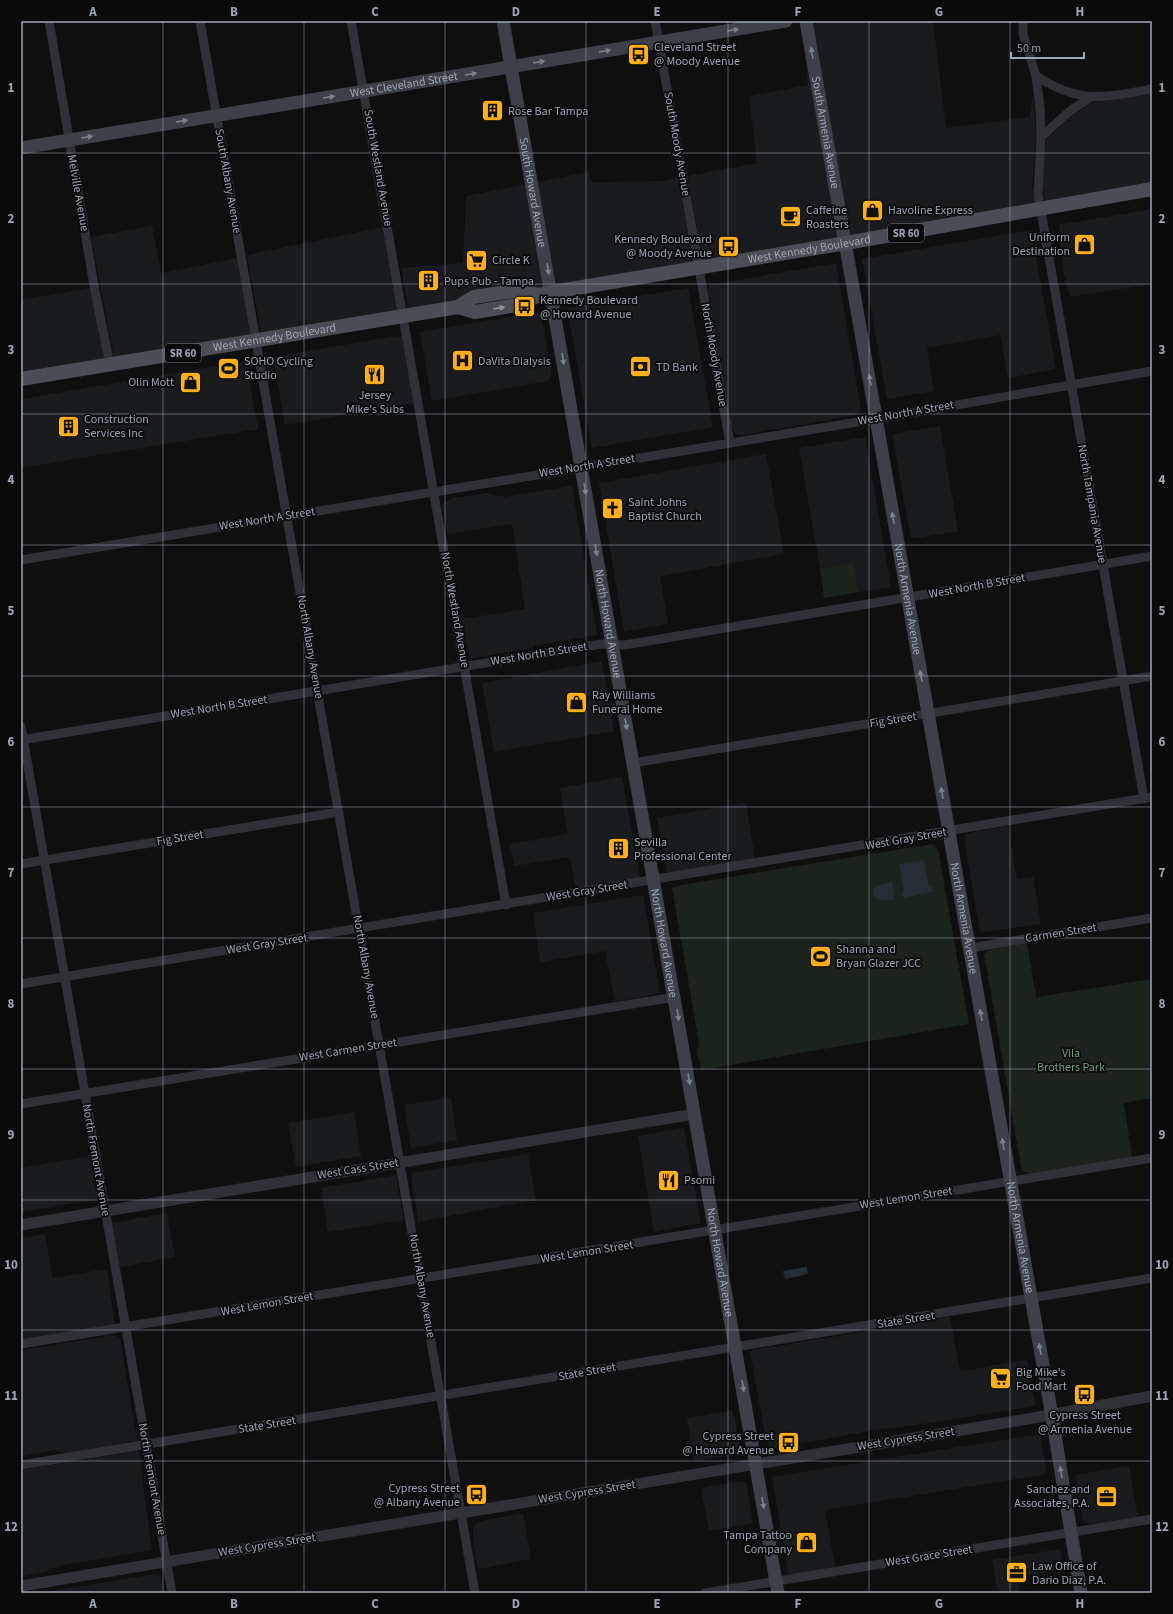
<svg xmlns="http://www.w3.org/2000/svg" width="1173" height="1614" viewBox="0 0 1173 1614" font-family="'Source Sans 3',sans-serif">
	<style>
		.built { fill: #1a1b1d }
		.green { fill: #1b231c }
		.water { fill: #252e35 }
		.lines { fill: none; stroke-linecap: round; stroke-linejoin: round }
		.minor { stroke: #303136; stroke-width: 9 }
		.tertiary { stroke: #303136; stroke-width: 11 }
		.secondary { stroke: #3d4046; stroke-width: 13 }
		.primary { stroke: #4b4d55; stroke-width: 14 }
		.oneway { fill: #7c828d }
		.oneway2 { fill: #8d93a0 }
		.grid { fill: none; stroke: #9ea5b3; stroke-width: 1; stroke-opacity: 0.55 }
		.labels { text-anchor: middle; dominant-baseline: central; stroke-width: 3.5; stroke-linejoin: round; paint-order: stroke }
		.shield { fill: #0a0a0b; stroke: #727681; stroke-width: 1 }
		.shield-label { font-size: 11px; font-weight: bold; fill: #9ea5b3 }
		.poi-label { font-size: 12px; fill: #9ea5b3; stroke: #0a0a0b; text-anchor: start }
		.street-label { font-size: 12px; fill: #9ea5b3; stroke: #0a0a0b }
		.park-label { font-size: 12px; fill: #73a076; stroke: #0a0a0b }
		.neatline { fill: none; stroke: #9ea5b3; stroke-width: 1.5 }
		.grid-label { font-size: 13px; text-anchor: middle; font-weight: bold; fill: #9ea5b3 }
	</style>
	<rect width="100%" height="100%" fill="#0f0f10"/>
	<g class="built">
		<polygon points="820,21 933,21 946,128 1030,117 1033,92 1036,134 1034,136 1036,138 1032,187 1035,204 850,237 811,23"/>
		<polygon points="802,26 840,238 702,261 688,176 757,163 749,96 808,85"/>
		<polygon points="1152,94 1152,184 1045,202 1042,180 1046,140 1073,115 1092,103"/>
		<polygon points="589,172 591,182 663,181 678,178 693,263 556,286 537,182"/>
		<polygon points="527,184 546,288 408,309 401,268 463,263 466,196"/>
		<polygon points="1152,209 1152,284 1070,297 1064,275 1059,225"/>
		<polygon points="152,226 161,273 237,258 251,335 114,358 91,237"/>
		<polygon points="383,227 398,311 261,334 247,255"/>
		<polygon points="1031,230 1056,369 1008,378 1000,335 927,348 934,391 887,399 862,259"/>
		<polygon points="836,263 861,410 856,415 742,435 736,434 731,427 721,378 708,290 709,285"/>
		<polygon points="96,287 110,365 21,379 21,300"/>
		<polygon points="688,288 713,427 592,448 567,308"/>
		<polygon points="541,312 552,375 548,381 432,401 420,332"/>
		<polygon points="397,336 402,337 414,403 285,425 273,357"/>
		<polygon points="246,361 258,429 21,468 21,399"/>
		<polygon points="940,426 958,531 911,539 892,434"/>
		<polygon points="865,437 891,587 859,592 854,562 820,568 799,448"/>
		<polygon points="766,454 784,554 660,576 668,624 624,632 599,483"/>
		<polygon points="572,486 597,635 533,646 533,648 472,658 469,656 462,619 525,609 512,524 447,534 442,504 453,498 488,493 504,497"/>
		<polygon points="602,661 614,731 494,752 482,683"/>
		<polygon points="622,777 640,877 576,888 570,857 514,866 510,844 568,834 560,788"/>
		<polygon points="746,803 755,859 667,873 657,818"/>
		<polygon points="1008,826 1017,879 1033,877 1041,924 984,932 980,931 964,840 965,836 969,833"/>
		<polygon points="643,895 660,993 615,1002 605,951 540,962 533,913"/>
		<polygon points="451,1097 457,1140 411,1148 404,1105"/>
		<polygon points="354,1112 361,1156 296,1167 288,1123"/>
		<polygon points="684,1128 701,1223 654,1232 638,1136"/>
		<polygon points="528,1154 536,1200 418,1222 411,1173"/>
		<polygon points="91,1156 98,1199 22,1212 21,1168"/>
		<polygon points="396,1175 404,1220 328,1232 321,1188"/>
		<polygon points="167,1213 175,1257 120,1267 112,1223"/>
		<polygon points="45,1234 53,1278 107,1269 115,1325 21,1340 21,1238"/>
		<polygon points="950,1317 960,1371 1027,1360 1036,1406 897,1428 880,1429 770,1449 766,1440 750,1352 754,1350"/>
		<polygon points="115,1335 120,1338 137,1440 66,1454 56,1450 21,1456 21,1350"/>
		<polygon points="733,1410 741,1454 694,1461 687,1418"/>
		<polygon points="1040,1434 1047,1474 825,1510 835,1567 794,1574 788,1572 772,1477"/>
		<polygon points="135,1451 139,1452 152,1550 59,1566 48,1571 21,1576 21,1470"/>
		<polygon points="1129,1466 1138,1518 1089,1524 1083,1521 1075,1475"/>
		<polygon points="739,1481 746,1483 753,1523 709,1531 701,1488"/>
		<polygon points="523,1513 531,1559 478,1569 473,1541 473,1529 477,1522"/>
		<polygon points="1060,1549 1063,1570 1018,1577 1020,1593 998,1593 992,1560"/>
		<polygon points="155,1574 161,1577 163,1593 41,1593"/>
	</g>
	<g class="green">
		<polygon points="854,562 859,592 824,598 820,568"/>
		<polygon points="933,844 938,849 969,1024 701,1070 697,1051 699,1043 672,888 681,885"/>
		<polygon points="1027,943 1036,997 1152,979 1152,1098 1124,1103 1132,1158 1031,1174 1022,1171 984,954 989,950"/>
	</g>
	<g class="water">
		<polygon points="924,860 929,887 932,887 933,892 903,898 902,893 904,892 899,864"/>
		<polygon points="892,881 895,899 884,901 875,898 873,893 875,887"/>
		<polygon points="807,1267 808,1274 785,1279 783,1271"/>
	</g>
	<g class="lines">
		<g class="minor">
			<polyline points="49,21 95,291 110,365"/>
			<polyline points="200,21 475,1593"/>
			<polyline points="351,21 506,905"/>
			<polyline points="655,21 730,443"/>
			<polyline points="1023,21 1023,34 1036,76 1040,108 1041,137 1038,194 1144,799"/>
			<path d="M1036 76C1080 104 1102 98 1152 89"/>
			<polyline points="1041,137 1070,111 1091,97"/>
			<polyline points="21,560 876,419 1152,371"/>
			<polyline points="21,726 172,1593"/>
			<polyline points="21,740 601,644 625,645 1152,556"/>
			<polyline points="633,763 1152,676"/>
			<polyline points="21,864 339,812"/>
			<polyline points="970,948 1152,918"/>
			<polyline points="21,984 1152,797"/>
			<polyline points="21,1104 675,997"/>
			<polyline points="21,1344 1152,1158"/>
			<polyline points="21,1465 1152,1278"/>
			<polyline points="705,1593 1152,1519"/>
		</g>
		<g class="tertiary">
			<polyline points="21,1225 695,1114"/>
			<polyline points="21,1586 1022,1420 1152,1396"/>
		</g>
		<g class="secondary">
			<path id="s1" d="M503 21 778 1593"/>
			<path id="s2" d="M806 21 1050 1405 1081 1593"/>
			<path id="s3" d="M21 148 786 21"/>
		</g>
		<g class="primary">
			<path id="s4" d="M458 307 475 312 523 304 538 295 552 292 846 243 1152 189"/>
			<path id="s5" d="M21 379 458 307 474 297 520 290 538 295"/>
		</g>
	</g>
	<defs><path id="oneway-solid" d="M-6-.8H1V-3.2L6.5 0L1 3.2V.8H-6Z"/></defs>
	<g class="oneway">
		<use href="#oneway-solid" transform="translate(733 30) rotate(-9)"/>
		<use href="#oneway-solid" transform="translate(605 51) rotate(-10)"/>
		<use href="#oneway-solid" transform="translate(812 53) rotate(-100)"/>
		<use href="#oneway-solid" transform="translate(539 62) rotate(-10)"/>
		<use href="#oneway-solid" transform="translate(471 74) rotate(-9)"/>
		<use href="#oneway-solid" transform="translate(329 97) rotate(-9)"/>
		<use href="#oneway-solid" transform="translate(182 121) rotate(-9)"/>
		<use href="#oneway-solid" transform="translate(87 137) rotate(-9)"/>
		<use href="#oneway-solid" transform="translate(548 269) rotate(80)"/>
		<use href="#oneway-solid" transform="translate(563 359) rotate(81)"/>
		<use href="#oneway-solid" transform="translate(870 380) rotate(-100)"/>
		<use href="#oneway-solid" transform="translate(585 489) rotate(80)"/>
		<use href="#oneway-solid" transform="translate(893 518) rotate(-100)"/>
		<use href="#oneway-solid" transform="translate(596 550) rotate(80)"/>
		<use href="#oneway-solid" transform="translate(921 676) rotate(-100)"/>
		<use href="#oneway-solid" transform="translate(626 724) rotate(80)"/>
		<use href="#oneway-solid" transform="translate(942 793) rotate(-100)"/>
		<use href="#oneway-solid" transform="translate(678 1015) rotate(81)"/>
		<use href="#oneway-solid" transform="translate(981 1015) rotate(-100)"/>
		<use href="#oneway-solid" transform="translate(689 1079) rotate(80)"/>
		<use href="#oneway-solid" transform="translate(1003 1144) rotate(-100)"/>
		<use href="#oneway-solid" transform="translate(1040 1349) rotate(-100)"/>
		<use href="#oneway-solid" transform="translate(743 1386) rotate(81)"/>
		<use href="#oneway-solid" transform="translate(1061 1472) rotate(-99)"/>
		<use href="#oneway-solid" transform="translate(763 1503) rotate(80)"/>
	</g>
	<use class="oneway2" href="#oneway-solid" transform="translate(499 308) rotate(-9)"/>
	<path class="grid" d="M163 21V1593M304 21V1593M445 21V1593M586 21V1593M728 21V1593M869 21V1593M1010 21V1593M21 153H1152M21 284H1152M21 414H1152M21 545H1152M21 676H1152M21 807H1152M21 938H1152M21 1069H1152M21 1200H1152M21 1330H1152M21 1461H1152"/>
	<defs>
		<symbol id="bus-square" viewBox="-11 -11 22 22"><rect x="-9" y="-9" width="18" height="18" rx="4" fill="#ffaf18" stroke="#0a0a0b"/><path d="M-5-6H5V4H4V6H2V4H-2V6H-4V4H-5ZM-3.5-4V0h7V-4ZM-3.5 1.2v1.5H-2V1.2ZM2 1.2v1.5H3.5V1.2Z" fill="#111"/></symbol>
		<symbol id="building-square" viewBox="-11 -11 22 22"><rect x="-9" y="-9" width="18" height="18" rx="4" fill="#ffaf18" stroke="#0a0a0b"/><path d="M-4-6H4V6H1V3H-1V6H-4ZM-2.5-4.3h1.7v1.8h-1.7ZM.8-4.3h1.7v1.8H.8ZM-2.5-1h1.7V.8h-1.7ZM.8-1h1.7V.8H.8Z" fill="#111"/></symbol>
		<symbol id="shop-square" viewBox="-11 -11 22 22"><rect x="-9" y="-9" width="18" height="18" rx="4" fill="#ffaf18" stroke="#0a0a0b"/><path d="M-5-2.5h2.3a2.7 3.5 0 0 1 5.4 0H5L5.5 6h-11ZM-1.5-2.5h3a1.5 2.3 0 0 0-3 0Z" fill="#111"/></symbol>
		<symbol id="cafe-square" viewBox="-11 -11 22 22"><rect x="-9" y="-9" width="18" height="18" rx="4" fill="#ffaf18" stroke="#0a0a0b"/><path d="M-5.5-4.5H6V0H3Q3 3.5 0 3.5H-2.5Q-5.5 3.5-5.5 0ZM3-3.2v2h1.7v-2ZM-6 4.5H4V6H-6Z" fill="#111"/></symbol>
		<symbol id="supermarket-square" viewBox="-11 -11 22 22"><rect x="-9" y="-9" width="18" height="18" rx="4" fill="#ffaf18" stroke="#0a0a0b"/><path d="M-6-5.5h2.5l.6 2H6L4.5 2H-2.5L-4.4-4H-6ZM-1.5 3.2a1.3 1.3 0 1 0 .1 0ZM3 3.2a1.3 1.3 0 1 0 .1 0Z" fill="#111"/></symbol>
		<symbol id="hospital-square" viewBox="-11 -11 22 22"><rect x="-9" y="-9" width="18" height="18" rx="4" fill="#ffaf18" stroke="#0a0a0b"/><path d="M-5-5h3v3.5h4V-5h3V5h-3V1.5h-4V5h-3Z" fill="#111"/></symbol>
		<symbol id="bank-square" viewBox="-11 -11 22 22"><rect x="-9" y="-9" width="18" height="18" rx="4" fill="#ffaf18" stroke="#0a0a0b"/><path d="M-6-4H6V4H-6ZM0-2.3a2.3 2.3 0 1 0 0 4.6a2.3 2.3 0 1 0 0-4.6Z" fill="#111"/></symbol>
		<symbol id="stadium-square" viewBox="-11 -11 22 22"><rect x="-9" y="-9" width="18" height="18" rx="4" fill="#ffaf18" stroke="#0a0a0b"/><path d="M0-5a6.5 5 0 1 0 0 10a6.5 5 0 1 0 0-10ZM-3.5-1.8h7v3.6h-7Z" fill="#111"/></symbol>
		<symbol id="restaurant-square" viewBox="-11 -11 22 22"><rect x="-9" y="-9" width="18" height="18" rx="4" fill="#ffaf18" stroke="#0a0a0b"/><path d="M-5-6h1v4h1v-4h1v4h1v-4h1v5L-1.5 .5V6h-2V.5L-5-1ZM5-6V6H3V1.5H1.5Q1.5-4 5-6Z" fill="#111"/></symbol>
		<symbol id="church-square" viewBox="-11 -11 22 22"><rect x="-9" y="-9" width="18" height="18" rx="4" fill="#ffaf18" stroke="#0a0a0b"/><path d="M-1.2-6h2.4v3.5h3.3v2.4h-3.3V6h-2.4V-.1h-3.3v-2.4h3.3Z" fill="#111"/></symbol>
		<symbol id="office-square" viewBox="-11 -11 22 22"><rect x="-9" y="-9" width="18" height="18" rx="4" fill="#ffaf18" stroke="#0a0a0b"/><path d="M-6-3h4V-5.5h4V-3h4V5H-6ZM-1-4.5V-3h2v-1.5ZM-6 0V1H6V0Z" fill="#111"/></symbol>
	</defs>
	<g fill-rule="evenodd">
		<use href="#bus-square" x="626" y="42" width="25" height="25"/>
		<use href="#building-square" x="480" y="98" width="25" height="25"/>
		<use href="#shop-square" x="860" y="198" width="25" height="25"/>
		<use href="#cafe-square" x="778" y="204" width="25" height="25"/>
		<use href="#shop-square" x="1072" y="232" width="25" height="25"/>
		<use href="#bus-square" x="716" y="234" width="25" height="25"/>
		<use href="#supermarket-square" x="464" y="248" width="25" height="25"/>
		<use href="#building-square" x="416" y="268" width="25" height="25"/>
		<use href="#bus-square" x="512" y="294" width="25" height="25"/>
		<use href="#hospital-square" x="450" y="348" width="25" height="25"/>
		<use href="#bank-square" x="628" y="354" width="25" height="25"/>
		<use href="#stadium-square" x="216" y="356" width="25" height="25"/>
		<use href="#restaurant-square" x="362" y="362" width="25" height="25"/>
		<use href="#shop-square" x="178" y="370" width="25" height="25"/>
		<use href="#building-square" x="56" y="414" width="25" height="25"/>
		<use href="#church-square" x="600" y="496" width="25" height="25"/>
		<use href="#shop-square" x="564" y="690" width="25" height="25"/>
		<use href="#building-square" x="606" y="836" width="25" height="25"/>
		<use href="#stadium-square" x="808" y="944" width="25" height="25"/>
		<use href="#restaurant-square" x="656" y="1168" width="25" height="25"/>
		<use href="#supermarket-square" x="988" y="1366" width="25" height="25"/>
		<use href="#bus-square" x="1072" y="1382" width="25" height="25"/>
		<use href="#bus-square" x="776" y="1430" width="25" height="25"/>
		<use href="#bus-square" x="464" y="1482" width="25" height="25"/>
		<use href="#office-square" x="1094" y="1484" width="25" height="25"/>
		<use href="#shop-square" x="794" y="1530" width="25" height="25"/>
		<use href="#office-square" x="1004" y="1560" width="25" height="25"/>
	</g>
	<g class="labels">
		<g class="shield">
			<rect x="888" y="224" width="36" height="18" rx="3"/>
			<rect x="165" y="344" width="36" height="18" rx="3"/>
		</g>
		<g class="shield-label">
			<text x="906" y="233">SR 60</text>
			<text x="183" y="353">SR 60</text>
		</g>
		<g class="poi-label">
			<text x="654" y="47">Cleveland Street<tspan x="654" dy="14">@ Moody Avenue</tspan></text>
			<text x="508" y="111">Rose Bar Tampa</text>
			<text x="806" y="210">Caffeine<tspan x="806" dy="14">Roasters</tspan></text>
			<text x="888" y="210">Havoline Express</text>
			<text x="1070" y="237" text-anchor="end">Uniform<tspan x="1070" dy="14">Destination</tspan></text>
			<text x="712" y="239" text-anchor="end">Kennedy Boulevard<tspan x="712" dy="14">@ Moody Avenue</tspan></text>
			<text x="492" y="260">Circle K</text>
			<text x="444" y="281">Pups Pub - Tampa</text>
			<text x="540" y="300">Kennedy Boulevard<tspan x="540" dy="14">@ Howard Avenue</tspan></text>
			<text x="244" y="361">SOHO Cycling<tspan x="244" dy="14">Studio</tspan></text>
			<text x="478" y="361">DaVita Dialysis</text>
			<text x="656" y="367">TD Bank</text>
			<text x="174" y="382" text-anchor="end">Olin Mott</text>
			<text x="375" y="395" text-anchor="middle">Jersey<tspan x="375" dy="14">Mike's Subs</tspan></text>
			<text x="84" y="419">Construction<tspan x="84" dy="14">Services Inc</tspan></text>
			<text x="628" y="502">Saint Johns<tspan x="628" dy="14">Baptist Church</tspan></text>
			<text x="592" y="695">Ray Williams<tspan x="592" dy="14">Funeral Home</tspan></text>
			<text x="634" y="842">Sevilla<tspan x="634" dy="14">Professional Center</tspan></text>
			<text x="836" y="949">Shanna and<tspan x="836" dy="14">Bryan Glazer JCC</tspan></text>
			<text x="684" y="1180">Psomi</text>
			<text x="1016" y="1372">Big Mike's<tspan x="1016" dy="14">Food Mart</tspan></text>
			<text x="1085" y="1415" text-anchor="middle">Cypress Street<tspan x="1085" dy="14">@ Armenia Avenue</tspan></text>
			<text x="774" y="1436" text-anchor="end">Cypress Street<tspan x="774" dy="14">@ Howard Avenue</tspan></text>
			<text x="460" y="1488" text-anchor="end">Cypress Street<tspan x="460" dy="14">@ Albany Avenue</tspan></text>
			<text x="1090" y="1489" text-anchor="end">Sanchez and<tspan x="1090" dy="14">Associates, P.A.</tspan></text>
			<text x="792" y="1535" text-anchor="end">Tampa Tattoo<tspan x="792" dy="14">Company</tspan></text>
			<text x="1032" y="1566">Law Office of<tspan x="1032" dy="14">Dario Diaz, P.A.</tspan></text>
		</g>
		<g class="street-label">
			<text stroke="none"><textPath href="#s3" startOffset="388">West Cleveland Street</textPath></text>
			<text stroke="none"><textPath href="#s2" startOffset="113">South Armenia Avenue</textPath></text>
			<text transform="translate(677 144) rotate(80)">South Moody Avenue</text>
			<text transform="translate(378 168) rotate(80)">South Westland Avenue</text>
			<text transform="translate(228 181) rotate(80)">South Albany Avenue</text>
			<text stroke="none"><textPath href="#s1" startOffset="174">South Howard Avenue</textPath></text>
			<text transform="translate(78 193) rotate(80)">Melville Avenue</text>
			<text stroke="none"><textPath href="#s4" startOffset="359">West Kennedy Boulevard</textPath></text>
			<text stroke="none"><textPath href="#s5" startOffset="257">West Kennedy Boulevard</textPath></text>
			<text transform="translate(714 355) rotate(80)">North Moody Avenue</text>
			<text transform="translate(906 413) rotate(-10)">West North A Street</text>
			<text transform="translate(587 466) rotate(-9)">West North A Street</text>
			<text transform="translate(1092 504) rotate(80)">North Tampania Avenue</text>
			<text transform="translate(267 519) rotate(-9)">West North A Street</text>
			<text transform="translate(977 586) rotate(-10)">West North B Street</text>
			<text stroke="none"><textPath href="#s2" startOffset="587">North Armenia Avenue</textPath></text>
			<text transform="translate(455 610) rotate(80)">North Westland Avenue</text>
			<text stroke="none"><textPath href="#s1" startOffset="612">North Howard Avenue</textPath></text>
			<text transform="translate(310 647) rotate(80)">North Albany Avenue</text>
			<text transform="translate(539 654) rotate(-9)">West North B Street</text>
			<text transform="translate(219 707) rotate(-9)">West North B Street</text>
			<text transform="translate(893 720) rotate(-9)">Fig Street</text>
			<text transform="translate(180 838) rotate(-9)">Fig Street</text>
			<text transform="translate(906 839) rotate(-10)">West Gray Street</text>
			<text transform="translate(587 891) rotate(-9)">West Gray Street</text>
			<text stroke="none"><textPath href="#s2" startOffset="911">North Armenia Avenue</textPath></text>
			<text transform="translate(1061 933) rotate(-9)">Carmen Street</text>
			<text stroke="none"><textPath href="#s1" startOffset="936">North Howard Avenue</textPath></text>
			<text transform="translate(267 944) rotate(-9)">West Gray Street</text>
			<text transform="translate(366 967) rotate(80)">North Albany Avenue</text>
			<text transform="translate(348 1050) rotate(-9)">West Carmen Street</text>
			<text transform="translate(96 1160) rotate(80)">North Fremont Avenue</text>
			<text transform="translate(358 1169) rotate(-9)">West Cass Street</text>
			<text transform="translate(906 1198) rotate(-9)">West Lemon Street</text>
			<text stroke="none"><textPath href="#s2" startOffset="1235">North Armenia Avenue</textPath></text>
			<text transform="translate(587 1252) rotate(-9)">West Lemon Street</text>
			<text stroke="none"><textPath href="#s1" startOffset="1260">North Howard Avenue</textPath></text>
			<text transform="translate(422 1286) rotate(80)">North Albany Avenue</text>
			<text transform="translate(267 1304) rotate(-10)">West Lemon Street</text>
			<text transform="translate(906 1320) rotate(-9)">State Street</text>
			<text transform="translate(587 1372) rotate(-10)">State Street</text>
			<text transform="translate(267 1425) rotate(-9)">State Street</text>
			<text transform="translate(906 1439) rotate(-9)">West Cypress Street</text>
			<text transform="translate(152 1479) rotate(80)">North Fremont Avenue</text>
			<text transform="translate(587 1492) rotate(-9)">West Cypress Street</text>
			<text transform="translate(267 1545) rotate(-9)">West Cypress Street</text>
			<text transform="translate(929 1556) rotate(-9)">West Grace Street</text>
		</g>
		<g class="park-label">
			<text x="1071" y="1053">Vila<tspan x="1071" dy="14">Brothers Park</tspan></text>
		</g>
	</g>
	<rect width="1173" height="1614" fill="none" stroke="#0a0a0b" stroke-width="44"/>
	<path d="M1011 52v6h73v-6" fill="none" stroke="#9ea5b3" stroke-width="2"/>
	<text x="1017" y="52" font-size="12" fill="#9ea5b3" stroke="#0a0a0b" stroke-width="3" paint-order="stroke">50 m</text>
	<rect x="22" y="22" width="1129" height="1570" class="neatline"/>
	<g class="grid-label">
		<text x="93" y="16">A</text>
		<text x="234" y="16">B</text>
		<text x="375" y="16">C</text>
		<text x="516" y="16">D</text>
		<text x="657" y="16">E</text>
		<text x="798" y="16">F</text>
		<text x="939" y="16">G</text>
		<text x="1080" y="16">H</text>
		<text x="11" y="92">1</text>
		<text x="1162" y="92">1</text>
		<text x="11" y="223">2</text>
		<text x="1162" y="223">2</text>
		<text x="11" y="354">3</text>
		<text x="1162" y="354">3</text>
		<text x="11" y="484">4</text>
		<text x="1162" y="484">4</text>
		<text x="11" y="615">5</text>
		<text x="1162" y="615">5</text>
		<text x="11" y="746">6</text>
		<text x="1162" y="746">6</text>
		<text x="11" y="877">7</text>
		<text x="1162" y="877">7</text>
		<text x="11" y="1008">8</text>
		<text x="1162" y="1008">8</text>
		<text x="11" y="1139">9</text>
		<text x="1162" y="1139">9</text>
		<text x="11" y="1269">10</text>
		<text x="1162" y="1269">10</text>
		<text x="11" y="1400">11</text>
		<text x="1162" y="1400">11</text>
		<text x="11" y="1531">12</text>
		<text x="1162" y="1531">12</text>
		<text x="93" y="1608">A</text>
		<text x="234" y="1608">B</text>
		<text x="375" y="1608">C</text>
		<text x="516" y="1608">D</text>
		<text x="657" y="1608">E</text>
		<text x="798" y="1608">F</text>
		<text x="939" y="1608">G</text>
		<text x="1080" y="1608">H</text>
	</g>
</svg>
